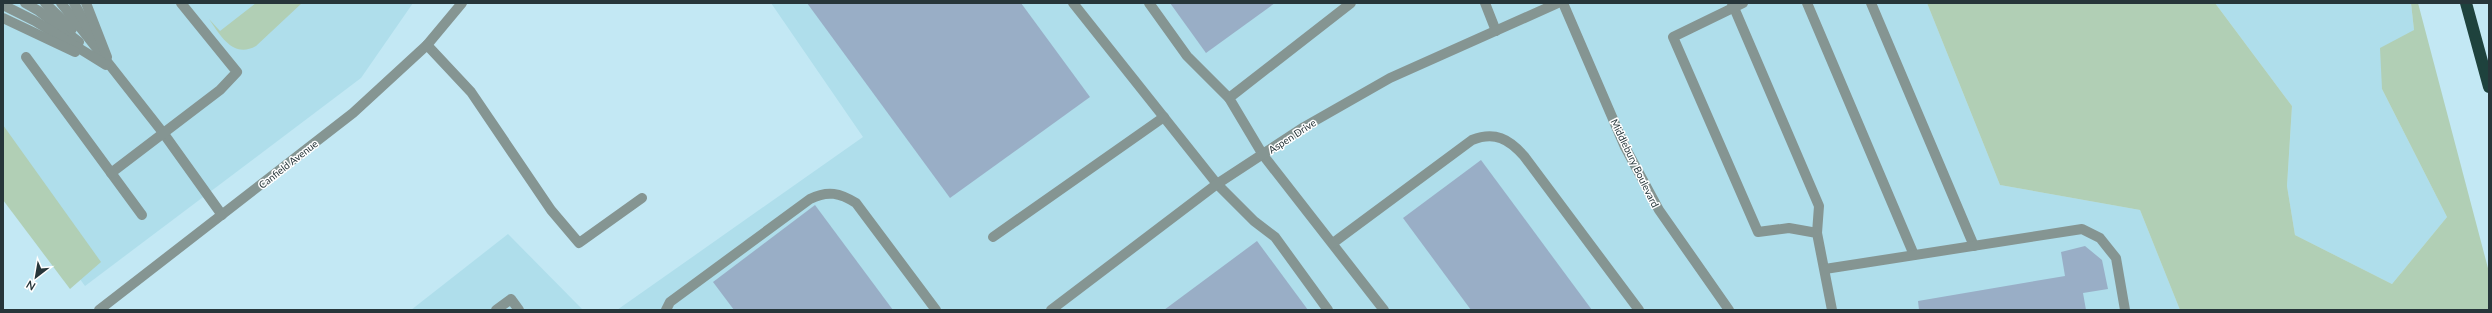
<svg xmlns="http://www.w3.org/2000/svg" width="2492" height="313" viewBox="0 0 2492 313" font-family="Lato,sans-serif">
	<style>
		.built { fill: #afdeeb }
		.green { fill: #b1cfb5 }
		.building { fill: #99aec6 }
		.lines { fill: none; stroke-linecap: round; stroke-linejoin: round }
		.minor { stroke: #859592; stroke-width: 10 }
		.highway { stroke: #1e423d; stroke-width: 12 }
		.labels { text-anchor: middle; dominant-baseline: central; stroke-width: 3; stroke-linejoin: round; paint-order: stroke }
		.street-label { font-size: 10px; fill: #27363a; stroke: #fff }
	</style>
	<rect width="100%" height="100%" fill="#c3e8f4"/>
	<g class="built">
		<polygon points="3,3 413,3 361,78 85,286 3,175"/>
		<polygon points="771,3 1927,3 2000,185 2140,210 2180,310 617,310 863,137"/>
		<polygon points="2215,3 2411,3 2414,30 2382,89 2447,217 2392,284 2295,235 2287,186 2292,106"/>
		<polygon points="508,234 583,310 411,310"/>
	</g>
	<g class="green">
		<path d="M256 3H302L256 46C233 59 220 35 209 19L220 31Z"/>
		<polygon points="1927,3 2215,3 2292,106 2287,186 2295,235 2392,284 2447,217 2382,89 2380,48 2414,30 2411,3 2418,3 2489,272 2489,310 2180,310 2140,210 2000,185"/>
		<polygon points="3,125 101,262 70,289 3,200"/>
	</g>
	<g class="building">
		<polygon points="807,3 1021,3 1090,97 950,198"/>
		<polygon points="1170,3 1275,3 1206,53"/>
		<polygon points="1481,160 1592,310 1471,310 1403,218"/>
		<polygon points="815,205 893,310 734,310 713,282"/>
		<polygon points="1257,241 1308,310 1164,310"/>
		<polygon points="2085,246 2102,260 2108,289 2083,293 2086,310 1919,310 1918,301 2065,276 2061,252"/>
	</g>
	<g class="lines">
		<g class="minor">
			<polyline points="25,3 39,11 79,42"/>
			<polyline points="45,3 72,29"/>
			<polyline points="61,3 164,134 222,215"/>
			<polyline points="74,3 92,36"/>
			<polyline points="86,3 107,57"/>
			<polyline points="1073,3 1217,184 1254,221 1275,237 1328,310"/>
			<polyline points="1149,3 1187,56 1229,98"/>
			<polyline points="1351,3 1229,98 1263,155 1384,310"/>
			<polyline points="1485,3 1496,31"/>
			<polyline points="1563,3 1625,147 1659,210 1729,310"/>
			<polyline points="1732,3 1819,206 1817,233"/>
			<polyline points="1743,3 1673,37 1758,232 1789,228 1817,233 1832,310"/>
			<polyline points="1807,3 1914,255"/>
			<polyline points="1871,3 1974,246"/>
			<polyline points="3,5 35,21 106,65"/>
			<polyline points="3,18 75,52"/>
			<polyline points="427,45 471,92 551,210 579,243 642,198"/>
			<polyline points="26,57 142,215"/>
			<polyline points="111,173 220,90 237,72 181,3"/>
			<polyline points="993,237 1164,117"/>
			<path d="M1333 243 1472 140C1495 131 1509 139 1524 156L1639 310"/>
			<polyline points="1825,269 2082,229 2100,238 2116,258 2125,310"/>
			<polyline points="99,310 353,113 427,45 462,3"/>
			<polyline points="496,310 511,299 519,310"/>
			<path d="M666 310 670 302 810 199C828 190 840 193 856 203L936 310"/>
			<polyline points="1051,310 1217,184 1304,127 1390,78 1558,3"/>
		</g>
		<polyline class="highway" points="2466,3 2489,87"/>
	</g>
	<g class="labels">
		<g class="street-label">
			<text transform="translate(1292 136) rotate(-33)">Aspen Drive</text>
			<text transform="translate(1635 163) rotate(64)">Middlebury Boulevard</text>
			<text transform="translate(288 164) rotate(-38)">Canfield Avenue</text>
		</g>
	</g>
	<rect width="2492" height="313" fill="none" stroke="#27363a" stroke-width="8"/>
	<g transform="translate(36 277) rotate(211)" stroke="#ffffff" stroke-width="3" paint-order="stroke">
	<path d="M0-3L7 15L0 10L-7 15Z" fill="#27363a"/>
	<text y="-6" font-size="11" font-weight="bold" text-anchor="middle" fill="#27363a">N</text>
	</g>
</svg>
